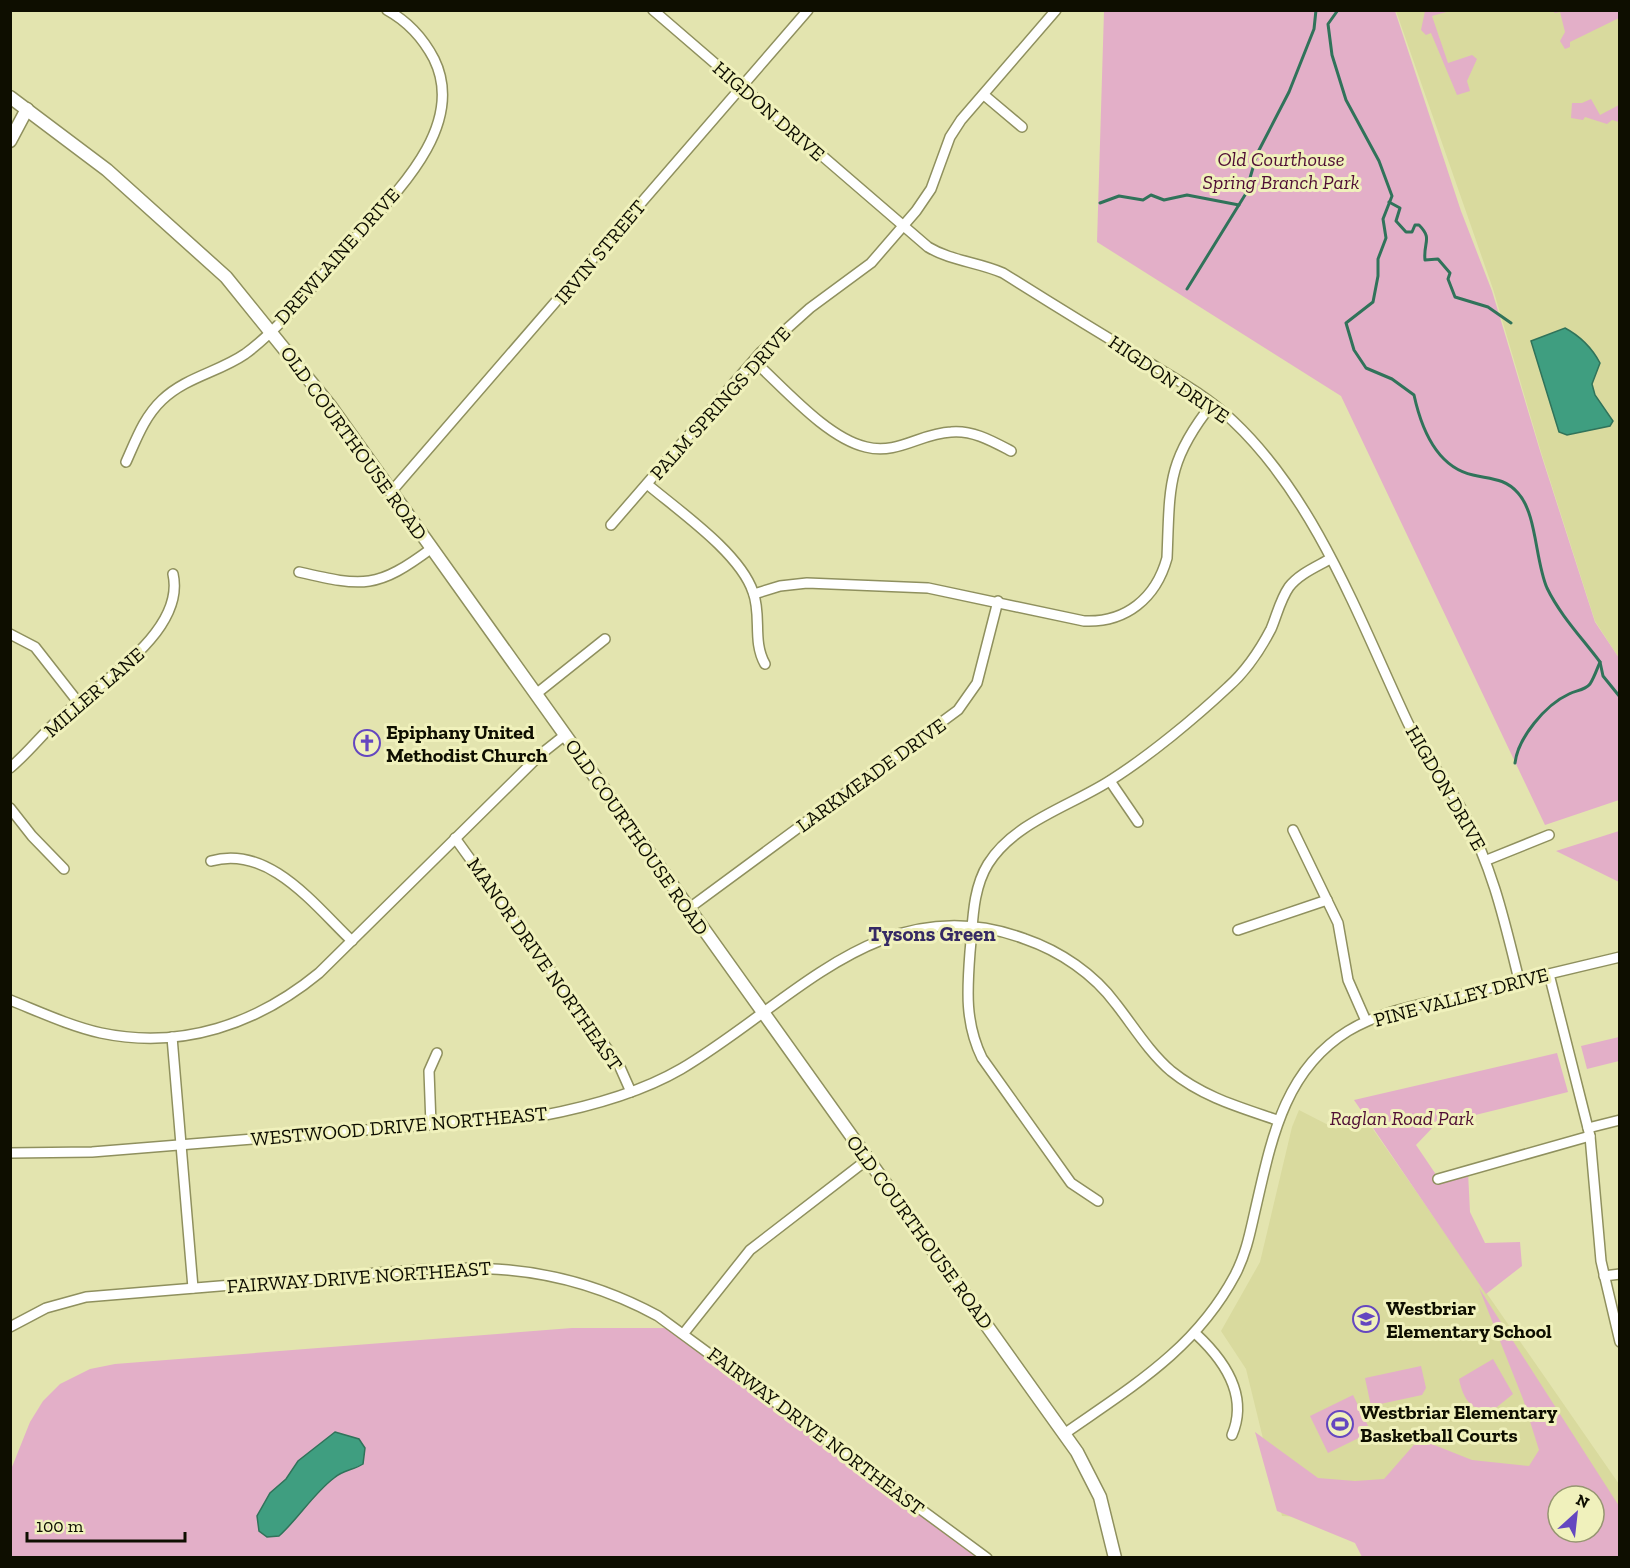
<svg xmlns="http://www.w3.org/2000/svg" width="1630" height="1568" viewBox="0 0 1630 1568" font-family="'Zilla Slab',serif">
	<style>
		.built { fill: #d9da9e }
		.green { fill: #e3afc8; fill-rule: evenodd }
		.water { fill: #3f9e80; stroke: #30735a; stroke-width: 1.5 }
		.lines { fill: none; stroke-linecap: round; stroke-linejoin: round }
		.stream { stroke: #30735a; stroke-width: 3 }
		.street-casing { stroke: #8f905e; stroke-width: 12 }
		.secondary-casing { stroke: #8f905e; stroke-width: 15 }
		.street { stroke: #fff; stroke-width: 9 }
		.secondary { stroke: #fff; stroke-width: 12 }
		.labels { text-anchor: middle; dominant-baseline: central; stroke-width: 6; stroke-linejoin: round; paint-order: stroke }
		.street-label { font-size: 20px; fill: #0e0e00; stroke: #f0f1bc }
		.park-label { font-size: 20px; font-style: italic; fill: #4f0d34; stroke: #f0f1bc }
		.poi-label { font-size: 20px; font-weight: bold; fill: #0e0e00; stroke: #f0f1bc; text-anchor: start }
		.neighbourhood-label { font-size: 21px; font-weight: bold; fill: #352964; stroke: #f0f1bc }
	</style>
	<rect width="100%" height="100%" fill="#e3e4af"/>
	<g class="built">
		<polygon points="1396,11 1619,11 1619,658 1595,621 1541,452 1493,289"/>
		<polygon points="1299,1110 1336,1129 1361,1112 1619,1484 1619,1531 1594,1496 1558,1496 1558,1529 1282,1516 1246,1369 1221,1331 1260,1262 1292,1127"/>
	</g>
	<g class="green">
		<polygon points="1552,10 1619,11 1619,18 1570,42 1570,47 1565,49 1560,41 1565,32 1560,12 1555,13"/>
		<polygon points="1104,11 1395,11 1461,211 1492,291 1541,454 1595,622 1619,658 1619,800 1545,825 1341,396 1097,242"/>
		<polygon points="1425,11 1450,11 1432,16 1448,63 1472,55 1477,59 1467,81 1470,91 1457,95 1431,33 1426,35 1421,30"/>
		<polygon points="1591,99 1600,115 1619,105 1619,122 1612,120 1607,124 1585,117 1583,120 1571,118 1572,103 1582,103"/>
		<polygon points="1619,831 1619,882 1556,851"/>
		<polygon points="1619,1037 1619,1061 1587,1069 1581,1046"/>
		<polygon points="1557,1053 1568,1092 1435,1125 1416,1145 1439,1179 1468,1172 1470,1212 1485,1243 1520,1242 1522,1266 1486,1294 1354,1100"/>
		<path d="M1479 1288 1619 1506V1557H1362L1355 1543 1277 1511 1255 1432 1318 1478 1355 1481 1384 1479 1419 1439 1472 1460 1529 1466 1539 1450 1523 1399ZM1558 1496H1594V1532H1558Z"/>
		<polygon points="572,1328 676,1328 987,1557 11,1557 10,1472 30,1422 43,1401 60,1384 90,1369 115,1364"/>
		<path d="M1493 1359 1513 1394 1492 1411C1470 1411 1463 1398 1459 1379Z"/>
		<polygon points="1421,1366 1426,1388 1422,1395 1371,1406 1365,1378"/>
		<polygon points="1353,1395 1371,1432 1328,1453 1310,1416"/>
	</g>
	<g class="water">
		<path d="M1565 328C1580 336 1592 348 1600 363L1592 384 1595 395 1613 421 1610 426 1567 435 1559 432 1531 341Z"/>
		<path d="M335 1432 359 1439 365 1448 363 1464C354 1470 343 1470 334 1478 313 1494 299 1518 279 1536L267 1537 259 1531 257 1516 270 1493 286 1479 298 1461Z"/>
	</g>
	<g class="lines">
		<g class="stream">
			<path d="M1338 10 1328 24 1332 55 1346 100 1379 161 1392 196 1383 219 1386 238 1378 259V276L1373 302 1346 323 1354 350 1366 368 1392 379 1414 395C1421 427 1436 467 1473 475 1490 479 1505 478 1518 493 1537 514 1535 560 1547 588 1560 615 1582 638 1600 662L1603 676 1620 697"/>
			<path d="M1389 202 1400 208 1396 221 1406 232H1412L1415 225H1419C1433 239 1423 242 1425 260L1438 259 1450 273 1448 279 1455 297 1488 307 1511 323"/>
			<polyline points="1100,203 1119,196 1143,200 1151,195 1164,200 1187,195 1239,205"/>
			<polyline points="1187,289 1245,195 1257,154 1289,92 1314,29 1316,10"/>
			<path d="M1515 763C1518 738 1545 705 1569 694 1576 690 1584 691 1590 684 1594 678 1597 669 1600 662"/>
		</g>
		<defs>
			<g id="street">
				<path d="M653 10 928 247C951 261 978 262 1003 273 1049 302 1096 331 1143 359 1174 378 1207 396 1233 421 1316 499 1360 621 1408 723 1423 755 1447 781 1463 812 1493 869 1504 919 1519 980"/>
				<polyline points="984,95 1022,127"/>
				<path d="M754 361C784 388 827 438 866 447 898 455 921 433 951 432 973 430 992 441 1011 451"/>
				<path d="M126 462C136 440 144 417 162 400 186 377 219 372 245 354 282 327 315 283 346 248 387 201 469 130 434 59 423 38 407 21 387 10"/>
				<path d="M647 484C679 511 740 553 753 592 762 616 752 641 765 664"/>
				<polyline points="391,492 808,10"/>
				<polyline points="611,525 761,352 810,308 871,263 916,211 931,189 950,137 961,120 1056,10"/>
				<path d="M299 572C364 587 377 589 432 548"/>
				<path d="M754 594 780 586 807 583 928 588 1084 621C1126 623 1156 598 1167 558 1170 487 1166 462 1212 404"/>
				<polyline points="10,634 35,647 78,702"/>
				<polyline points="536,694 605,639"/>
				<path d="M10 768C29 752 44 732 62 716 99 683 186 632 173 574"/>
				<polyline points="1110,781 1138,822"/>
				<polyline points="10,808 32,836 64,869"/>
				<polyline points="1293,830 1338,923 1348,980 1366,1021"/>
				<polyline points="455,838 619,1065 631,1092"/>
				<polyline points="1487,860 1549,835"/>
				<path d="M211 861C269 844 315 906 352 941"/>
				<polyline points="688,909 958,710 977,683 998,601"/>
				<polyline points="1238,930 1327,900"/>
				<polyline points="1549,974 1590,1136 1601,1261 1620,1342"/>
				<path d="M10 1000C40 1012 70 1026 101 1033 182 1050 257 1024 319 973L541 754 565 735"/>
				<polyline points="172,1037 193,1288"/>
				<polyline points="431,1125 429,1071 437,1053"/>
				<polyline points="1588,1128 1620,1120"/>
				<path d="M10 1153 92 1152 540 1116C588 1107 638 1094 681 1069 793 1003 882 886 1025 939 1060 951 1094 974 1116 1004 1134 1027 1149 1052 1171 1071 1203 1097 1239 1107 1277 1120"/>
				<polyline points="1438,1179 1590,1136"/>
				<path d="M1098 1201 1071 1183 982 1058C965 1023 967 991 970 952 973 923 972 890 988 864 1014 822 1071 806 1111 780 1149 756 1195 718 1228 687 1246 671 1260 650 1271 629 1277 615 1280 600 1289 587 1299 574 1316 567 1330 559"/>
				<polyline points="1604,1276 1620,1274"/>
				<path d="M10 1327 46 1308 86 1297C163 1291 240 1284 317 1278 446 1268 538 1251 658 1316L987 1558"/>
				<polyline points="684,1333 750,1250 868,1159"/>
				<path d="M1196 1334C1224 1360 1249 1395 1232 1435"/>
				<path d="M1064 1434C1131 1387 1195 1350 1235 1275 1246 1254 1250 1233 1255 1211 1271 1142 1283 1071 1348 1031 1381 1011 1419 1005 1456 996 1510 983 1565 970 1620 957"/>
			</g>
			<g id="secondary">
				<polyline points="10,97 107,170 226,277 331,407 1077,1452 1100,1497 1115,1558"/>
				<polyline points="10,141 27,109"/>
			</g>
		</defs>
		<use href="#street" class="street-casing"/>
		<use href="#secondary" class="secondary-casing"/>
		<use href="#street" class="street"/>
		<use href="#secondary" class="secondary"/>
	</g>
	<defs>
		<symbol id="church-ring" viewBox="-11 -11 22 22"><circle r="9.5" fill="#f0f1bc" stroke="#6447c0" stroke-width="1.5"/><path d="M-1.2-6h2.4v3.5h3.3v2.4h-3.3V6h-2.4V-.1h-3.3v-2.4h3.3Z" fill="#6447c0"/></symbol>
		<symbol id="school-ring" viewBox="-11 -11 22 22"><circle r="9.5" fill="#f0f1bc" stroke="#6447c0" stroke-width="1.5"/><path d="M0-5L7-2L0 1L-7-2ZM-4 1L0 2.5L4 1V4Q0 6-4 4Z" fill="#6447c0"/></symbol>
		<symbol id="stadium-ring" viewBox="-11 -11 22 22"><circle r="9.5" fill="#f0f1bc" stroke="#6447c0" stroke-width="1.5"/><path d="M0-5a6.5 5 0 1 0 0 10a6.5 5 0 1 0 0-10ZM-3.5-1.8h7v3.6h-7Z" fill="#6447c0"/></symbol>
	</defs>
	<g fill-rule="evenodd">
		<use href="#church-ring" x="352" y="728" width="30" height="30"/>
		<use href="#school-ring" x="1351" y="1304" width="30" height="30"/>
		<use href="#stadium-ring" x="1325" y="1409" width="30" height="30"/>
	</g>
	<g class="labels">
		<g class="street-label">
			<text transform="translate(769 111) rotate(41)">HIGDON DRIVE</text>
			<text transform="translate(600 252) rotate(-50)">IRVIN STREET</text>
			<text transform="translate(337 256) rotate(-48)">DREWLAINE DRIVE</text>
			<text transform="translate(1169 379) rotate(34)">HIGDON DRIVE</text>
			<text transform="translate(720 403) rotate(-48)">PALM SPRINGS DRIVE</text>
			<text transform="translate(354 443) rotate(54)">OLD COURTHOUSE ROAD</text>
			<text transform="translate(94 692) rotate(-41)">MILLER LANE</text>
			<text transform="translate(871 775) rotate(-36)">LARKMEADE DRIVE</text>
			<text transform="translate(1446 788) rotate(60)">HIGDON DRIVE</text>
			<text transform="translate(637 837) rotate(55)">OLD COURTHOUSE ROAD</text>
			<text transform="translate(545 964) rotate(55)">MANOR DRIVE NORTHEAST</text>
			<text transform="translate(1461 997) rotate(-15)">PINE VALLEY DRIVE</text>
			<text transform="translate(399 1126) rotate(-5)">WESTWOOD DRIVE NORTHEAST</text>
			<text transform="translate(920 1232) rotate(54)">OLD COURTHOUSE ROAD</text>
			<text transform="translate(359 1277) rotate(-4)">FAIRWAY DRIVE NORTHEAST</text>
			<text transform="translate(816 1431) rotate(37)">FAIRWAY DRIVE NORTHEAST</text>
		</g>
		<g class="park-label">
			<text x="1281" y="159">Old Courthouse<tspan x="1281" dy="23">Spring Branch Park</tspan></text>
			<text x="1402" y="1118">Raglan Road Park</text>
		</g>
		<g class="poi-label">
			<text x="386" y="732">Epiphany United<tspan x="386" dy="23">Methodist Church</tspan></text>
			<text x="1386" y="1308">Westbriar<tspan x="1386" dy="23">Elementary School</tspan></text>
			<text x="1360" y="1412">Westbriar Elementary<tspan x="1360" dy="23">Basketball Courts</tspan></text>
		</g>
		<g class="neighbourhood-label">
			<text x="932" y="933">Tysons Green</text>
		</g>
	</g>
	<rect width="1630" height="1568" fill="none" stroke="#0e0e00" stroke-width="24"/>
	<g transform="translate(1576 1514) rotate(27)"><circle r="28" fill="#f0f1bc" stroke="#969671" stroke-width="1.5"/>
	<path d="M0-4.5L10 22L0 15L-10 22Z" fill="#6447c0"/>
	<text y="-9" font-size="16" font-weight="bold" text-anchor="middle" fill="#0e0e00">N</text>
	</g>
	<path d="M27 1532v9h158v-9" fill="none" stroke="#0e0e00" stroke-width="3"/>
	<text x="36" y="1532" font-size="18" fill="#0e0e00" stroke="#f0f1bc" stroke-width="4.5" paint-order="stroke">100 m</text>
</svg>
